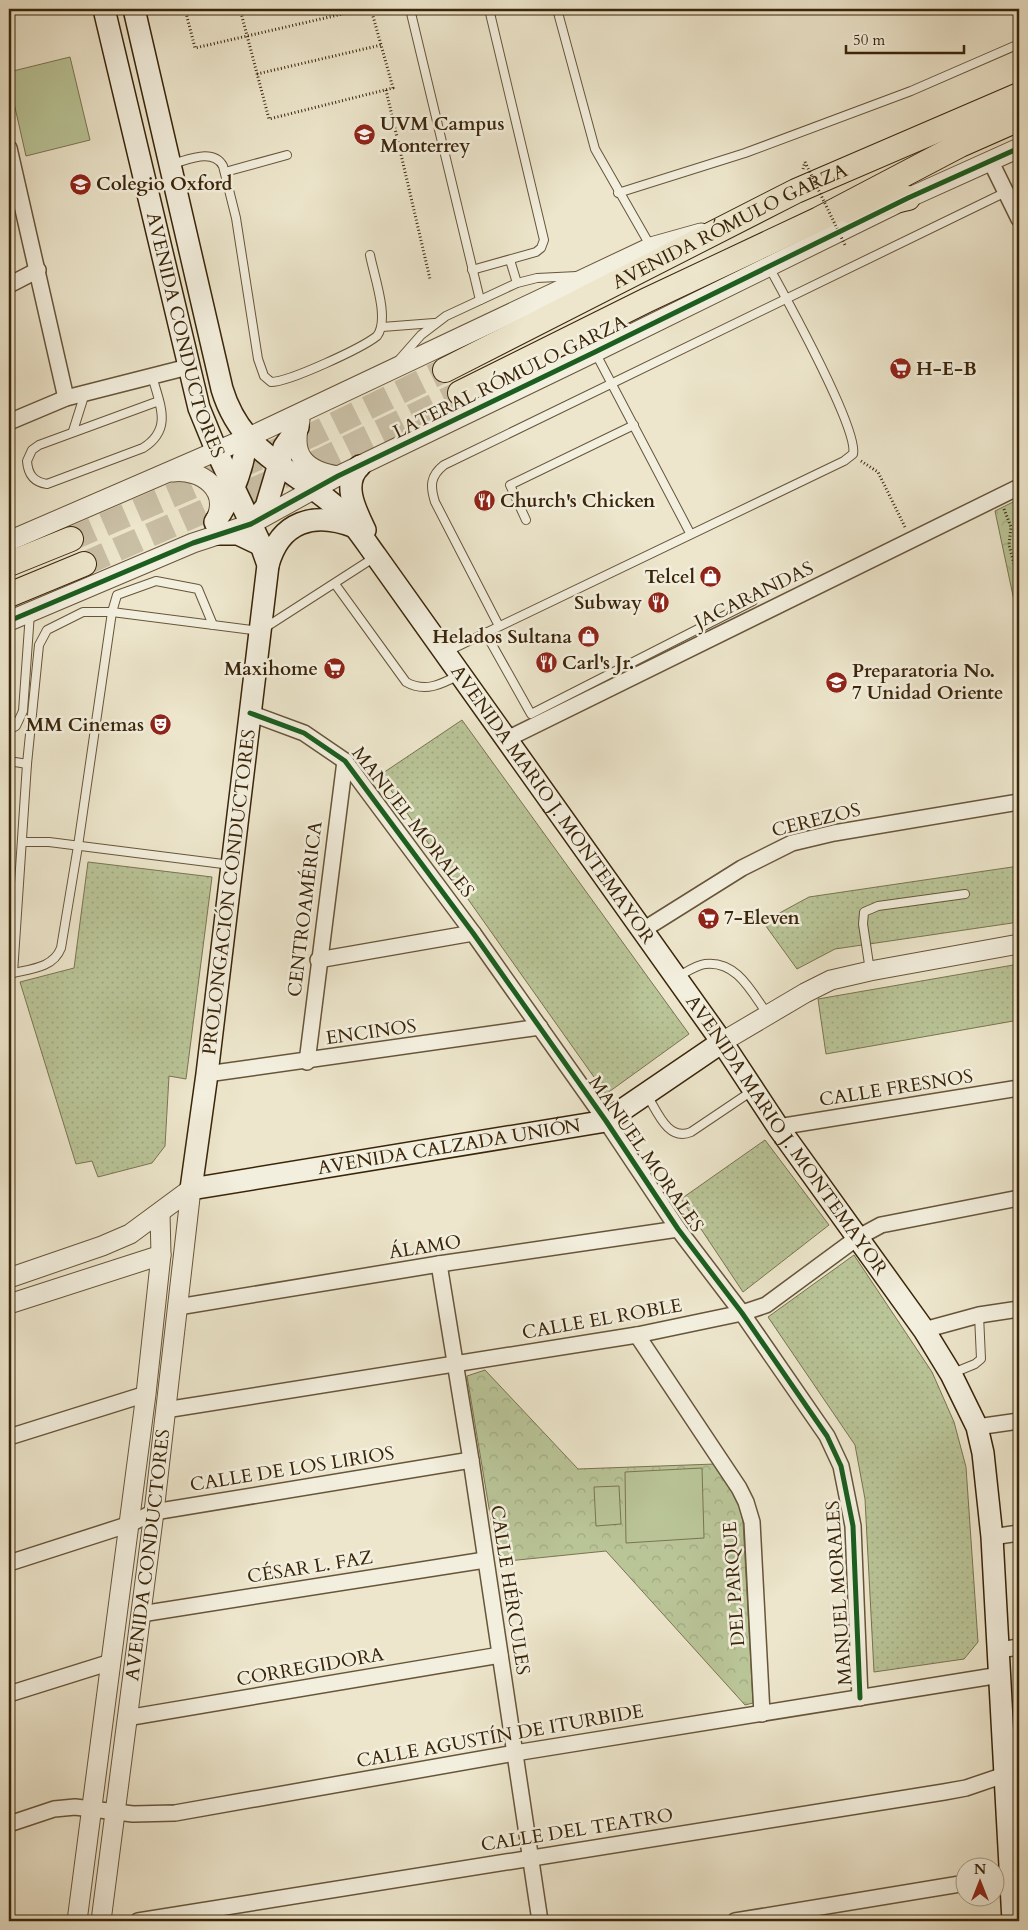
<svg xmlns="http://www.w3.org/2000/svg" width="1028" height="1930" viewBox="0 0 1028 1930" font-family="Cardo,serif">
	<style>
		.grass { fill: url(#grass-dots); stroke: #7a7450 }
		.forest { fill: url(#forest-crowns); stroke: #7a7450 }
		.garden { fill: #b9c497; stroke: #7a7450 }
		.lines { fill: none; stroke-linecap: round; stroke-linejoin: round }
		.primary-tunnel { stroke: #c9bfa5; stroke-width: 24; stroke-dasharray: 24 12; stroke-linecap: butt }
		.service-casing { stroke: #67553a; stroke-width: 10 }
		.minor-casing { stroke: #67553a; stroke-width: 18 }
		.tertiary-casing { stroke: #67553a; stroke-width: 21 }
		.secondary-casing { stroke: #3a2509; stroke-width: 24 }
		.primary-casing { stroke: #3a2509; stroke-width: 26 }
		.path { stroke: #3a2509; stroke-width: 3; stroke-dasharray: 1 2.5; stroke-linecap: butt }
		.service { stroke: #f3efde; stroke-width: 8 }
		.minor { stroke: #f3efde; stroke-width: 15 }
		.tertiary { stroke: #f3efde; stroke-width: 19 }
		.secondary { stroke: #f3efde; stroke-width: 21 }
		.primary { stroke: #ede6cc; stroke-width: 24 }
		.path-bridge { stroke: #3a2509; stroke-width: 3; stroke-dasharray: 1 2.5; stroke-linecap: butt }
		.cycleway-casing { stroke: #f3efde; stroke-width: 8 }
		.cycleway { stroke: #1b5e20; stroke-width: 5 }
		.labels { text-anchor: middle; dominant-baseline: central; stroke-width: 5; stroke-linejoin: round; paint-order: stroke }
		.poi-label { font-size: 19px; font-weight: bold; fill: #3a2509; stroke: #f3efde; text-anchor: start }
		.street-label { font-size: 19px; fill: #3a2509; stroke: #f3efde }
	</style>
	<defs>
		<pattern id="grass-dots" width="8" height="8" patternUnits="userSpaceOnUse" patternTransform="scale(1.25)"><rect width="8" height="8" fill="#b9c497"/><path d="M2 2h.1M6 6h.1" fill="none" stroke="#a0a881" stroke-width="1.8" stroke-linecap="round"/></pattern>
		<pattern id="forest-crowns" width="20" height="18" patternUnits="userSpaceOnUse" patternTransform="scale(1.25)"><rect width="20" height="18" fill="#b9c497"/><path d="M2 6a3 3 0 1 1 6 0M12 15a3 3 0 1 1 6 0" fill="none" stroke="#a0a881"/></pattern>
	</defs>
	<rect width="100%" height="100%" fill="#ede6cc"/>
	<filter id="stains"><feTurbulence type="fractalNoise" baseFrequency=".004" numOctaves="4"/><feColorMatrix values="0 0 0 0 .2 0 0 0 0 .09 0 0 0 0 .02 0 0 0 .5 -.17"/></filter>
	<radialGradient id="worn" r=".72"><stop offset=".6" stop-color="#630" stop-opacity="0"/><stop offset="1" stop-color="#630" stop-opacity=".3"/></radialGradient>
	<g class="grass">
		<polygon points="462,720 689,1034 606,1094 380,775"/>
		<polygon points="9,779 14,779 9,819"/>
		<polygon points="88,862 212,877 186,1079 169,1076 165,1146 152,1163 98,1177 92,1161 76,1164 20,982 74,968"/>
		<polygon points="1019,866 1019,922 835,949 797,969 763,922 809,897"/>
		<polygon points="1019,964 1019,1020 826,1054 818,999"/>
		<polygon points="765,1140 829,1225 743,1292 681,1199"/>
		<polygon points="854,1255 932,1372 954,1422 966,1467 978,1642 964,1659 874,1672 865,1499 855,1445 768,1317"/>
	</g>
	<g class="forest">
		<polygon points="1019,499 1019,624 995,511"/>
		<polygon points="485,1370 578,1469 715,1464 737,1492 743,1522 753,1703 745,1705 606,1551 498,1562 467,1376"/>
	</g>
	<g class="garden">
		<polygon points="70,57 90,140 26,156 9,81 9,72"/>
		<polygon points="702,1468 704,1538 626,1543 625,1472"/>
		<polygon points="619,1486 621,1524 596,1526 594,1487"/>
	</g>
	<g class="lines">
		<g class="primary-tunnel">
			<polyline points="71,539 312,435 445,370"/>
			<polyline points="84,564 323,459 460,393"/>
		</g>
		<defs>
			<g id="service">
				<polyline points="410,9 480,300"/>
				<polyline points="557,9 595,149 651,247"/>
				<path d="M172 164C188 160 213 148 223 166L236 218 258 359 264 376 271 382C289 382 362 348 377 336 390 319 374 276 370 255"/>
				<polyline points="225,172 287,155"/>
				<polyline points="618,193 745,153 911,91 1019,44"/>
				<polyline points="510,260 517,283"/>
				<polyline points="472,270 536,252 541,248 544,240 489,9"/>
				<polyline points="382,327 434,323"/>
				<polyline points="595,352 690,533"/>
				<polyline points="399,360 421,335 446,316 517,283 537,278 577,276"/>
				<path d="M152 376C160 405 173 429 143 448L47 484C33 482 28 474 27 461L32 450 39 445 159 401"/>
				<polyline points="73,431 85,393"/>
				<polyline points="526,520 510,485 634,425"/>
				<path d="M335 584 406 682C425 693 442 684 459 675"/>
				<path d="M499 626 435 502C430 486 430 476 444 465L1006 192"/>
				<polyline points="485,632 531,714 753,601"/>
				<path d="M446 652 844 461 853 454C859 430 785 296 769 267"/>
				<polyline points="9,730 16,726 23,711 30,613"/>
				<polyline points="9,761 27,764 39,645 47,630 83,612 112,612 117,595 156,581 198,589 213,625"/>
				<polyline points="22,842 49,842 231,865"/>
				<polyline points="870,971 863,924 864,912 878,906 965,894"/>
				<polyline points="13,973 27,764"/>
				<path d="M9 974C28 969 53 969 61 948L78 846 112 612 260 631 375 557"/>
				<path d="M677 977C685 973 696 965 705 964 737 960 752 993 768 1015"/>
				<path d="M647 1095C657 1111 668 1142 691 1132L752 1091"/>
				<polyline points="953,1373 975,1364 981,1359 979,1315"/>
			</g>
			<g id="minor">
				<polyline points="9,148 66,398"/>
				<polyline points="990,160 1019,219"/>
				<polyline points="9,285 38,270"/>
				<polyline points="9,422 66,398 188,367"/>
				<polyline points="250,713 304,733 345,761 473,933 606,1121 678,1229 742,1313 827,1436 841,1466 853,1526 860,1698"/>
				<polyline points="507,739 1019,487"/>
				<polyline points="643,930 742,868 792,843 834,833 1019,802"/>
				<polyline points="318,960 473,933"/>
				<polyline points="307,1062 345,761"/>
				<polyline points="207,1074 540,1027"/>
				<polyline points="778,1127 1019,1088"/>
				<polyline points="439,1264 471,1460 540,1921"/>
				<polyline points="178,1307 439,1264 678,1229"/>
				<polyline points="924,1330 979,1315 1019,1309"/>
				<polyline points="637,1335 739,1488 746,1502 752,1522 762,1714"/>
				<polyline points="165,1410 637,1335 742,1313 766,1305 857,1238 881,1225 1019,1198"/>
				<polyline points="977,1427 1019,1421"/>
				<polyline points="9,1437 146,1394"/>
				<polyline points="992,1537 1019,1533"/>
				<polyline points="9,1563 130,1524 154,1512 471,1460"/>
				<polyline points="141,1614 485,1560"/>
				<polyline points="999,1650 1019,1647"/>
				<polyline points="9,1694 111,1662"/>
				<polyline points="126,1718 500,1655"/>
				<polyline points="9,1824 54,1809 75,1807 133,1814 175,1813 515,1753 1000,1675"/>
				<polyline points="138,1921 944,1792 966,1788 1019,1770"/>
				<polyline points="735,1921 966,1883"/>
			</g>
			<g id="tertiary">
				<path d="M300 421C290 455 305 471 338 476"/>
				<path d="M172 472C201 468 231 490 215 521"/>
				<polyline points="9,541 247,438 651,247 701,233"/>
				<polyline points="9,621 193,543 251,524 338,476 595,352 908,198 1019,148"/>
				<polyline points="722,1042 805,993 831,980 870,971 1019,944"/>
				<polyline points="9,1278 102,1246 130,1234 191,1189"/>
				<polyline points="9,1304 161,1255"/>
				<polyline points="77,1921 146,1394 161,1255 160,1213"/>
				<path id="s1" d="M101 1921 154 1512 191 1189"/>
			</g>
			<g id="secondary">
				<path id="s2" d="M104 9 199 408 217 452 261 545 268 565 207 1074 191 1189 606 1121 722 1042"/>
				<path id="s3" d="M134 9 222 389C241 452 288 466 334 505 351 519 363 538 376 556L722 1042 778 1127 924 1330 951 1374 977 1427 983 1453 992 1537 1013 1921"/>
				<path d="M360 466C341 483 356 511 365 530"/>
				<path d="M215 522C233 496 243 470 247 438"/>
				<polyline points="251,524 266,507 284,447 298,427"/>
				<polyline points="217,534 238,534 261,545"/>
				<path d="M268 565C280 521 314 511 355 527"/>
			</g>
			<g id="primary">
				<polyline points="850,211 908,198"/>
				<path id="s4" d="M445 370 796 191 1019 95"/>
				<polyline points="460,393 647,300 819,219 960,145 1019,119"/>
				<polyline points="9,564 71,539"/>
				<polyline points="9,595 84,564"/>
			</g>
		</defs>
		<use href="#service" class="service-casing"/>
		<use href="#minor" class="minor-casing"/>
		<use href="#tertiary" class="tertiary-casing"/>
		<use href="#secondary" class="secondary-casing"/>
		<use href="#primary" class="primary-casing"/>
		<g class="path">
			<polyline points="185,9 195,48 364,9"/>
			<polyline points="240,9 269,119 393,88 371,9"/>
			<polyline points="257,74 381,45"/>
			<polyline points="386,90 430,279"/>
			<polyline points="803,169 805,162"/>
			<polyline points="861,461 878,472 905,527"/>
			<polyline points="1004,509 1011,527 1009,545 1019,582"/>
		</g>
		<use href="#service" class="service"/>
		<use href="#minor" class="minor"/>
		<use href="#tertiary" class="tertiary"/>
		<use href="#secondary" class="secondary"/>
		<use href="#primary" class="primary"/>
		<polyline class="path-bridge" points="805,162 846,247"/>
		<defs>
			<g id="cycleway">
				<polyline points="9,621 193,543 251,524 338,476 595,352 908,198 1019,148"/>
				<polyline points="250,713 304,733 345,761 473,933 606,1121 678,1229 742,1313 827,1436 841,1466 853,1526 860,1698"/>
			</g>
		</defs>
		<use href="#cycleway" class="cycleway-casing"/>
		<use href="#cycleway" class="cycleway"/>
	</g>
	<defs>
		<symbol id="university-disc" viewBox="-11 -11 22 22"><circle r="9.5" fill="#8f2418" stroke="#f3efde"/><path d="M0-5L7-2L0 1L-7-2ZM-4 1L0 2.5L4 1V4Q0 6-4 4Z" fill="#fff"/></symbol>
		<symbol id="school-disc" viewBox="-11 -11 22 22"><circle r="9.5" fill="#8f2418" stroke="#f3efde"/><path d="M0-5L7-2L0 1L-7-2ZM-4 1L0 2.5L4 1V4Q0 6-4 4Z" fill="#fff"/></symbol>
		<symbol id="supermarket-disc" viewBox="-11 -11 22 22"><circle r="9.5" fill="#8f2418" stroke="#f3efde"/><path d="M-6-5.5h2.5l.6 2H6L4.5 2H-2.5L-4.4-4H-6ZM-1.5 3.2a1.3 1.3 0 1 0 .1 0ZM3 3.2a1.3 1.3 0 1 0 .1 0Z" fill="#fff"/></symbol>
		<symbol id="restaurant-disc" viewBox="-11 -11 22 22"><circle r="9.5" fill="#8f2418" stroke="#f3efde"/><path d="M-5-6h1v4h1v-4h1v4h1v-4h1v5L-1.5 .5V6h-2V.5L-5-1ZM5-6V6H3V1.5H1.5Q1.5-4 5-6Z" fill="#fff"/></symbol>
		<symbol id="shop-disc" viewBox="-11 -11 22 22"><circle r="9.5" fill="#8f2418" stroke="#f3efde"/><path d="M-5-2.5h2.3a2.7 3.5 0 0 1 5.4 0H5L5.5 6h-11ZM-1.5-2.5h3a1.5 2.3 0 0 0-3 0Z" fill="#fff"/></symbol>
		<symbol id="theatre-disc" viewBox="-11 -11 22 22"><circle r="9.5" fill="#8f2418" stroke="#f3efde"/><path d="M-5-5.5Q0-4 5-5.5V0Q5 5 0 6Q-5 5-5 0ZM-3.3-2.5H-1v1.5H-3.3ZM1-2.5H3.3v1.5H1ZM-2.8 1Q0 5.5 2.8 1Z" fill="#fff"/></symbol>
	</defs>
	<g fill-rule="evenodd">
		<use href="#university-disc" x="352" y="122" width="25" height="25"/>
		<use href="#school-disc" x="68" y="172" width="25" height="25"/>
		<use href="#supermarket-disc" x="888" y="356" width="25" height="25"/>
		<use href="#restaurant-disc" x="472" y="488" width="25" height="25"/>
		<use href="#shop-disc" x="698" y="564" width="25" height="25"/>
		<use href="#restaurant-disc" x="646" y="590" width="25" height="25"/>
		<use href="#shop-disc" x="576" y="624" width="25" height="25"/>
		<use href="#restaurant-disc" x="534" y="650" width="25" height="25"/>
		<use href="#supermarket-disc" x="322" y="656" width="25" height="25"/>
		<use href="#school-disc" x="824" y="670" width="25" height="25"/>
		<use href="#theatre-disc" x="148" y="712" width="25" height="25"/>
		<use href="#supermarket-disc" x="696" y="906" width="25" height="25"/>
	</g>
	<g class="labels">
		<g class="poi-label">
			<text x="380" y="124">UVM Campus<tspan x="380" dy="22">Monterrey</tspan></text>
			<text x="96" y="184">Colegio Oxford</text>
			<text x="916" y="369">H-E-B</text>
			<text x="500" y="501">Church's Chicken</text>
			<text x="695" y="577" text-anchor="end">Telcel</text>
			<text x="642" y="603" text-anchor="end">Subway</text>
			<text x="572" y="637" text-anchor="end">Helados Sultana</text>
			<text x="562" y="663">Carl's Jr.</text>
			<text x="318" y="669" text-anchor="end">Maxihome</text>
			<text x="852" y="671">Preparatoria No.<tspan x="852" dy="22">7 Unidad Oriente</tspan></text>
			<text x="144" y="725" text-anchor="end">MM Cinemas</text>
			<text x="724" y="918">7-Eleven</text>
		</g>
		<g class="street-label">
			<text stroke="none"><textPath href="#s4" startOffset="319">AVENIDA RÓMULO GARZA</textPath></text>
			<text stroke="none"><textPath href="#s2" startOffset="336">AVENIDA CONDUCTORES</textPath></text>
			<text transform="translate(510 377) rotate(-26)">LATERAL RÓMULO GARZA</text>
			<text transform="translate(754 595) rotate(-26)">JACARANDAS</text>
			<text stroke="none"><textPath href="#s3" startOffset="926">AVENIDA MARIO J. MONTEMAYOR</textPath></text>
			<text transform="translate(816 820) rotate(-14)">CEREZOS</text>
			<text transform="translate(413 822) rotate(52)">MANUEL MORALES</text>
			<text transform="translate(229 892) rotate(-83)">PROLONGACIÓN CONDUCTORES</text>
			<text transform="translate(305 909) rotate(-83)">CENTROAMÉRICA</text>
			<text transform="translate(371 1032) rotate(-8)">ENCINOS</text>
			<text transform="translate(896 1088) rotate(-9)">CALLE FRESNOS</text>
			<text stroke="none"><textPath href="#s3" startOffset="1331">AVENIDA MARIO J. MONTEMAYOR</textPath></text>
			<text stroke="none"><textPath href="#s2" startOffset="1472">AVENIDA CALZADA UNIÓN</textPath></text>
			<text transform="translate(646 1154) rotate(55)">MANUEL MORALES</text>
			<text transform="translate(425 1247) rotate(-9)">ÁLAMO</text>
			<text transform="translate(602 1319) rotate(-10)">CALLE EL ROBLE</text>
			<text transform="translate(292 1469) rotate(-9)">CALLE DE LOS LIRIOS</text>
			<text stroke="none"><textPath href="#s1" startOffset="369">AVENIDA CONDUCTORES</textPath></text>
			<text transform="translate(310 1567) rotate(-9)">CÉSAR L. FAZ</text>
			<text transform="translate(734 1584) rotate(-94)">DEL PARQUE</text>
			<text transform="translate(510 1590) rotate(81)">CALLE HÉRCULES</text>
			<text transform="translate(839 1593) rotate(-94)">MANUEL MORALES</text>
			<text transform="translate(310 1667) rotate(-10)">CORREGIDORA</text>
			<text transform="translate(500 1736) rotate(-10)">CALLE AGUSTÍN DE ITURBIDE</text>
			<text transform="translate(577 1830) rotate(-9)">CALLE DEL TEATRO</text>
		</g>
	</g>
	<rect width="1028" height="1930" fill="none" stroke="#ede6cc" stroke-width="30"/>
	<rect x="10" y="10" width="1008" height="1910" fill="none" stroke="#3a2509" stroke-width="2.5"/>
	<rect x="15" y="15" width="998" height="1900" fill="none" stroke="#3a2509"/>
	<g transform="translate(980 1882)"><circle r="24" fill="#f3efde" stroke="#a99e89"/>
	<path d="M0-4L9 19L0 12L-9 19Z" fill="#8f2418"/>
	<text y="-8" font-size="14" font-weight="bold" text-anchor="middle" fill="#3a2509">N</text>
	</g>
	<path d="M846 45v8h118v-8" fill="none" stroke="#3a2509" stroke-width="2.5"/>
	<text x="853" y="45" font-size="15" fill="#3a2509" stroke="#f3efde" stroke-width="4" paint-order="stroke">50 m</text>
	<rect width="100%" height="100%" filter="url(#stains)"/>
	<rect width="100%" height="100%" fill="url(#worn)"/>
</svg>
